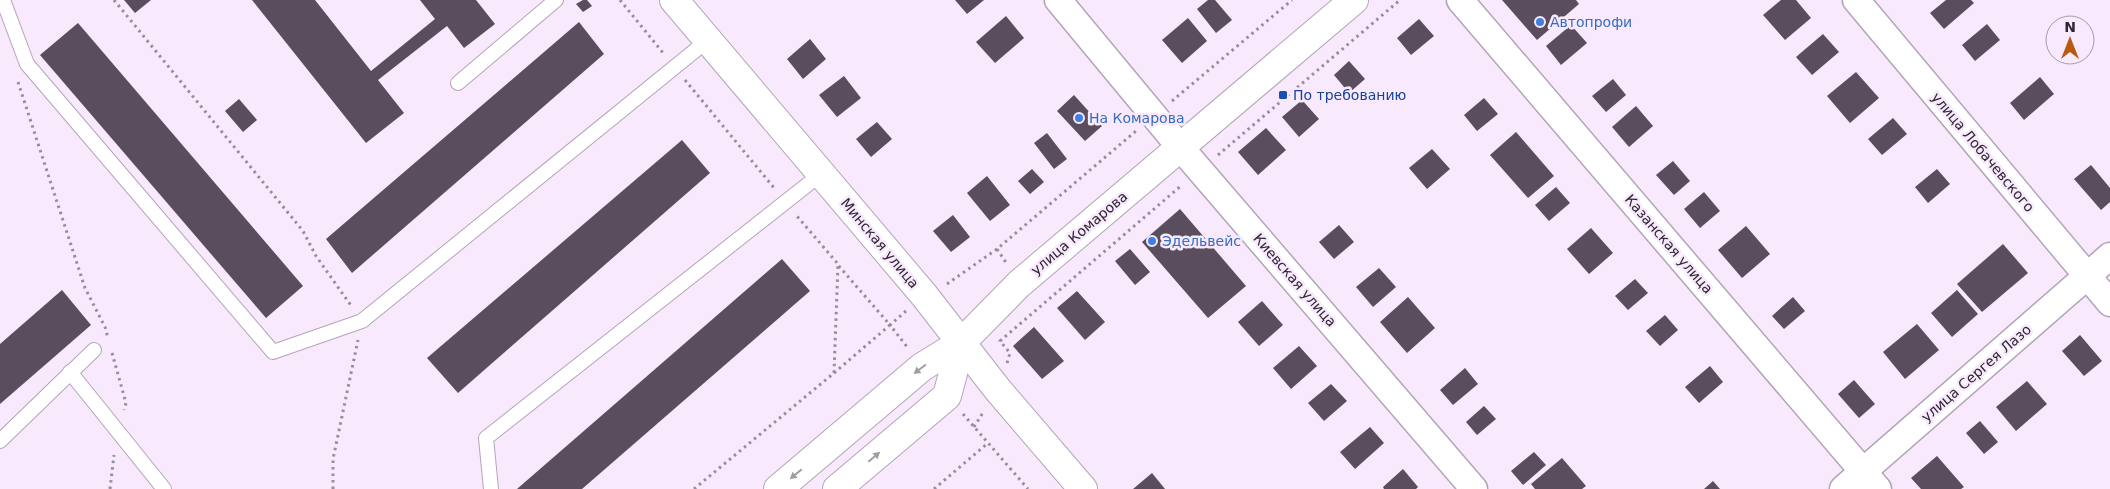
<svg xmlns="http://www.w3.org/2000/svg" width="2110" height="489" viewBox="0 0 2110 489" font-family="'DejaVu Sans',sans-serif">
	<style>
		.building { fill: #5a4d5e }
		.lines { fill: none; stroke-linecap: round; stroke-linejoin: round }
		.service-casing { stroke: #b3a5b8; stroke-width: 16 }
		.minor-casing { stroke: #b3a5b8; stroke-width: 29 }
		.secondary-casing { stroke: #b3a5b8; stroke-width: 30 }
		.path { stroke: #988d9b; stroke-width: 3; stroke-dasharray: 2.5 4; stroke-linecap: butt }
		.service { stroke: #fff; stroke-width: 14 }
		.minor { stroke: #fff; stroke-width: 26 }
		.secondary { stroke: #fff; stroke-width: 28 }
		.oneway { fill: #a09ea1 }
		.shop-dot { fill: #3f7fe0; stroke: #f8e9fd; stroke-width: 2 }
		.transit-dot { fill: #1a4fb4; stroke: #f8e9fd; stroke-width: 2 }
		.labels { text-anchor: middle; dominant-baseline: central; stroke-width: 5; stroke-linejoin: round; paint-order: stroke }
		.shop-label { font-size: 14px; fill: #366cbe; stroke: #f8e9fd; text-anchor: start }
		.transit-label { font-size: 14px; fill: #164399; stroke: #f8e9fd; text-anchor: start }
		.street-label { font-size: 14px; fill: #2d272f; stroke: #f8e9fd }
	</style>
	<rect width="100%" height="100%" fill="#f8e9fd"/>
	<g class="building">
		<polygon points="124,0 151,0 135,13"/>
		<polygon points="252,0 315,0 371,71 435,19 420,0 476,0 495,24 464,48 447,26 378,80 404,113 366,143"/>
		<polygon points="583,0 587,0 592,6 583,12 576,4"/>
		<polygon points="955,0 984,0 967,14"/>
		<polygon points="1208,0 1215,0 1232,20 1216,33 1197,9"/>
		<polygon points="1502,0 1576,0 1579,4 1537,40"/>
		<polygon points="1781,0 1796,0 1811,18 1785,40 1763,15"/>
		<polygon points="1946,0 1971,0 1974,3 1944,29 1930,13"/>
		<polygon points="1006,16 1024,38 995,63 976,42"/>
		<polygon points="1188,18 1207,41 1182,63 1162,40"/>
		<polygon points="1419,19 1434,36 1411,55 1397,38"/>
		<polygon points="579,22 604,54 352,273 326,239"/>
		<polygon points="78,23 303,286 266,318 40,55"/>
		<polygon points="1987,24 2000,40 1975,61 1962,45"/>
		<polygon points="1571,25 1587,43 1561,65 1546,46"/>
		<polygon points="1823,34 1839,52 1812,75 1796,57"/>
		<polygon points="810,39 826,59 803,79 787,59"/>
		<polygon points="1349,61 1365,79 1349,93 1334,75"/>
		<polygon points="1856,72 1879,98 1850,123 1827,96"/>
		<polygon points="844,76 861,98 837,117 819,95"/>
		<polygon points="2040,77 2054,94 2024,120 2010,103"/>
		<polygon points="1613,79 1626,95 1606,112 1592,96"/>
		<polygon points="1074,95 1102,126 1085,141 1057,111"/>
		<polygon points="1484,98 1498,114 1477,131 1464,115"/>
		<polygon points="239,99 257,120 243,132 225,111"/>
		<polygon points="1302,100 1319,119 1299,137 1282,117"/>
		<polygon points="1636,106 1653,126 1629,147 1612,127"/>
		<polygon points="1893,118 1907,134 1882,155 1868,139"/>
		<polygon points="877,122 892,139 871,157 856,139"/>
		<polygon points="1266,128 1286,150 1258,175 1238,152"/>
		<polygon points="1516,132 1554,176 1528,198 1490,155"/>
		<polygon points="1047,133 1067,159 1054,169 1034,143"/>
		<polygon points="682,140 710,173 458,393 427,358"/>
		<polygon points="1432,149 1450,169 1427,189 1409,168"/>
		<polygon points="1673,161 1690,181 1674,195 1656,175"/>
		<polygon points="2091,165 2110,188 2110,202 2101,210 2074,179"/>
		<polygon points="1032,169 1044,182 1030,194 1018,181"/>
		<polygon points="1937,169 1950,184 1928,203 1915,187"/>
		<polygon points="987,176 1010,205 990,221 967,193"/>
		<polygon points="1556,187 1570,203 1549,221 1535,205"/>
		<polygon points="1704,192 1720,211 1700,228 1684,209"/>
		<polygon points="1180,209 1246,286 1208,318 1142,242"/>
		<polygon points="953,215 970,237 951,252 933,231"/>
		<polygon points="1339,225 1354,242 1334,259 1319,242"/>
		<polygon points="1746,226 1770,254 1742,278 1718,250"/>
		<polygon points="1591,228 1613,253 1589,274 1567,249"/>
		<polygon points="2003,244 2028,273 1982,312 1957,284"/>
		<polygon points="1130,249 1150,272 1135,285 1115,261"/>
		<polygon points="782,259 810,291 582,489 517,489"/>
		<polygon points="1379,268 1396,287 1373,307 1356,287"/>
		<polygon points="1635,279 1648,293 1628,310 1615,296"/>
		<polygon points="62,290 91,325 0,404 0,344"/>
		<polygon points="1957,290 1978,314 1952,337 1931,313"/>
		<polygon points="1077,291 1105,322 1085,340 1057,308"/>
		<polygon points="1408,297 1435,328 1407,353 1380,322"/>
		<polygon points="1793,297 1805,311 1784,329 1772,316"/>
		<polygon points="1262,301 1283,325 1259,346 1238,322"/>
		<polygon points="1665,315 1678,330 1660,346 1646,331"/>
		<polygon points="1917,324 1939,350 1905,379 1883,352"/>
		<polygon points="1034,327 1064,361 1042,379 1013,346"/>
		<polygon points="2080,335 2102,361 2084,376 2062,351"/>
		<polygon points="1299,346 1317,366 1291,389 1273,368"/>
		<polygon points="1710,366 1723,382 1699,403 1685,387"/>
		<polygon points="1465,368 1478,384 1453,405 1440,390"/>
		<polygon points="1854,380 1875,404 1859,418 1838,394"/>
		<polygon points="2027,381 2047,404 2016,431 1996,407"/>
		<polygon points="1331,384 1347,401 1324,421 1308,403"/>
		<polygon points="1484,406 1496,419 1477,435 1466,422"/>
		<polygon points="1980,421 1998,442 1984,454 1966,433"/>
		<polygon points="1370,427 1384,443 1355,469 1340,452"/>
		<polygon points="1534,452 1546,465 1523,485 1511,471"/>
		<polygon points="1937,456 1964,487 1961,489 1921,489 1911,478"/>
		<polygon points="1562,458 1586,486 1582,489 1535,489 1531,484"/>
		<polygon points="1403,469 1418,487 1416,489 1384,489 1383,487"/>
		<polygon points="1152,473 1165,489 1133,489"/>
		<polygon points="1713,481 1720,489 1704,489"/>
	</g>
	<g class="lines">
		<defs>
			<g id="service">
				<polyline points="3,0 27,64 273,352 362,321 708,40"/>
				<polyline points="458,83 556,0"/>
				<polyline points="70,372 164,489"/>
				<polyline points="0,441 94,350"/>
				<polyline points="491,489 486,438 821,174"/>
			</g>
			<g id="minor">
				<polyline points="1058,0 1180,147 1474,489"/>
				<polyline points="1460,0 1878,489"/>
				<polyline points="1856,0 2110,303"/>
				<polyline points="1843,489 2110,256"/>
			</g>
			<g id="secondary">
				<polyline points="674,0 924,295 998,390 1083,489"/>
				<polyline points="778,489 922,367 961,343"/>
				<polyline points="837,489 947,396 961,343 1019,284 1354,0"/>
			</g>
		</defs>
		<use href="#service" class="service-casing"/>
		<use href="#minor" class="minor-casing"/>
		<use href="#secondary" class="secondary-casing"/>
		<g class="path">
			<polyline points="114,0 303,231 316,256 352,307"/>
			<polyline points="620,0 664,54"/>
			<polyline points="685,80 775,189"/>
			<polyline points="18,82 85,288 105,327 108,338"/>
			<polyline points="1172,101 1292,0"/>
			<polyline points="1218,155 1400,0"/>
			<polyline points="997,249 1007,264"/>
			<polyline points="947,284 997,249 1136,131"/>
			<polyline points="906,311 890,325 908,348"/>
			<polyline points="112,353 126,403 124,410"/>
			<polyline points="1007,363 1010,353 1000,341 1182,185"/>
			<polyline points="834,373 890,325 838,265"/>
			<polyline points="963,414 1028,489"/>
			<polyline points="974,427 984,411"/>
			<polyline points="110,489 114,455"/>
			<polyline points="333,489 333,459 358,340"/>
			<polyline points="694,489 834,373 838,264 796,215"/>
			<polyline points="934,489 988,443"/>
		</g>
		<use href="#service" class="service"/>
		<use href="#minor" class="minor"/>
		<use href="#secondary" class="secondary"/>
	</g>
	<defs><path id="oneway-solid" d="M-6-.8H1V-3.2L6.5 0L1 3.2V.8H-6Z" transform="scale(1.25)"/></defs>
	<g class="oneway">
		<use href="#oneway-solid" transform="translate(920 369) rotate(143)"/>
		<use href="#oneway-solid" transform="translate(874 457) rotate(-40)"/>
		<use href="#oneway-solid" transform="translate(796 474) rotate(140)"/>
	</g>
	<g class="shop-dot">
		<circle cx="1540" cy="22" r="5"/>
		<circle cx="1079" cy="118" r="5"/>
		<circle cx="1152" cy="241" r="5"/>
	</g>
	<rect class="transit-dot" x="1278" y="90" width="10" height="10" rx="2.5"/>
	<g class="labels">
		<g class="shop-label">
			<text x="1550" y="22">Автопрофи</text>
			<text x="1089" y="118">На Комарова</text>
			<text x="1162" y="241">Эдельвейс</text>
		</g>
		<g class="transit-label">
			<text x="1293" y="95">По требованию</text>
		</g>
		<g class="street-label">
			<text transform="translate(1983 152) rotate(50)">улица Лобачевского</text>
			<text transform="translate(1079 233) rotate(-40)">улица Комарова</text>
			<text transform="translate(880 243) rotate(50)">Минская улица</text>
			<text transform="translate(1669 244) rotate(49)">Казанская улица</text>
			<text transform="translate(1295 280) rotate(49)">Киевская улица</text>
			<text transform="translate(1976 373) rotate(-41)">улица Сергея Лазо</text>
		</g>
	</g>
	<g transform="translate(2070 40)"><circle r="24" fill="#f8e9fd" stroke="#a79bab"/>
	<path d="M0-4L9 19L0 12L-9 19Z" fill="#b85911"/>
	<text y="-8" font-size="14" font-weight="bold" text-anchor="middle" fill="#2d272f">N</text>
	</g>
</svg>
